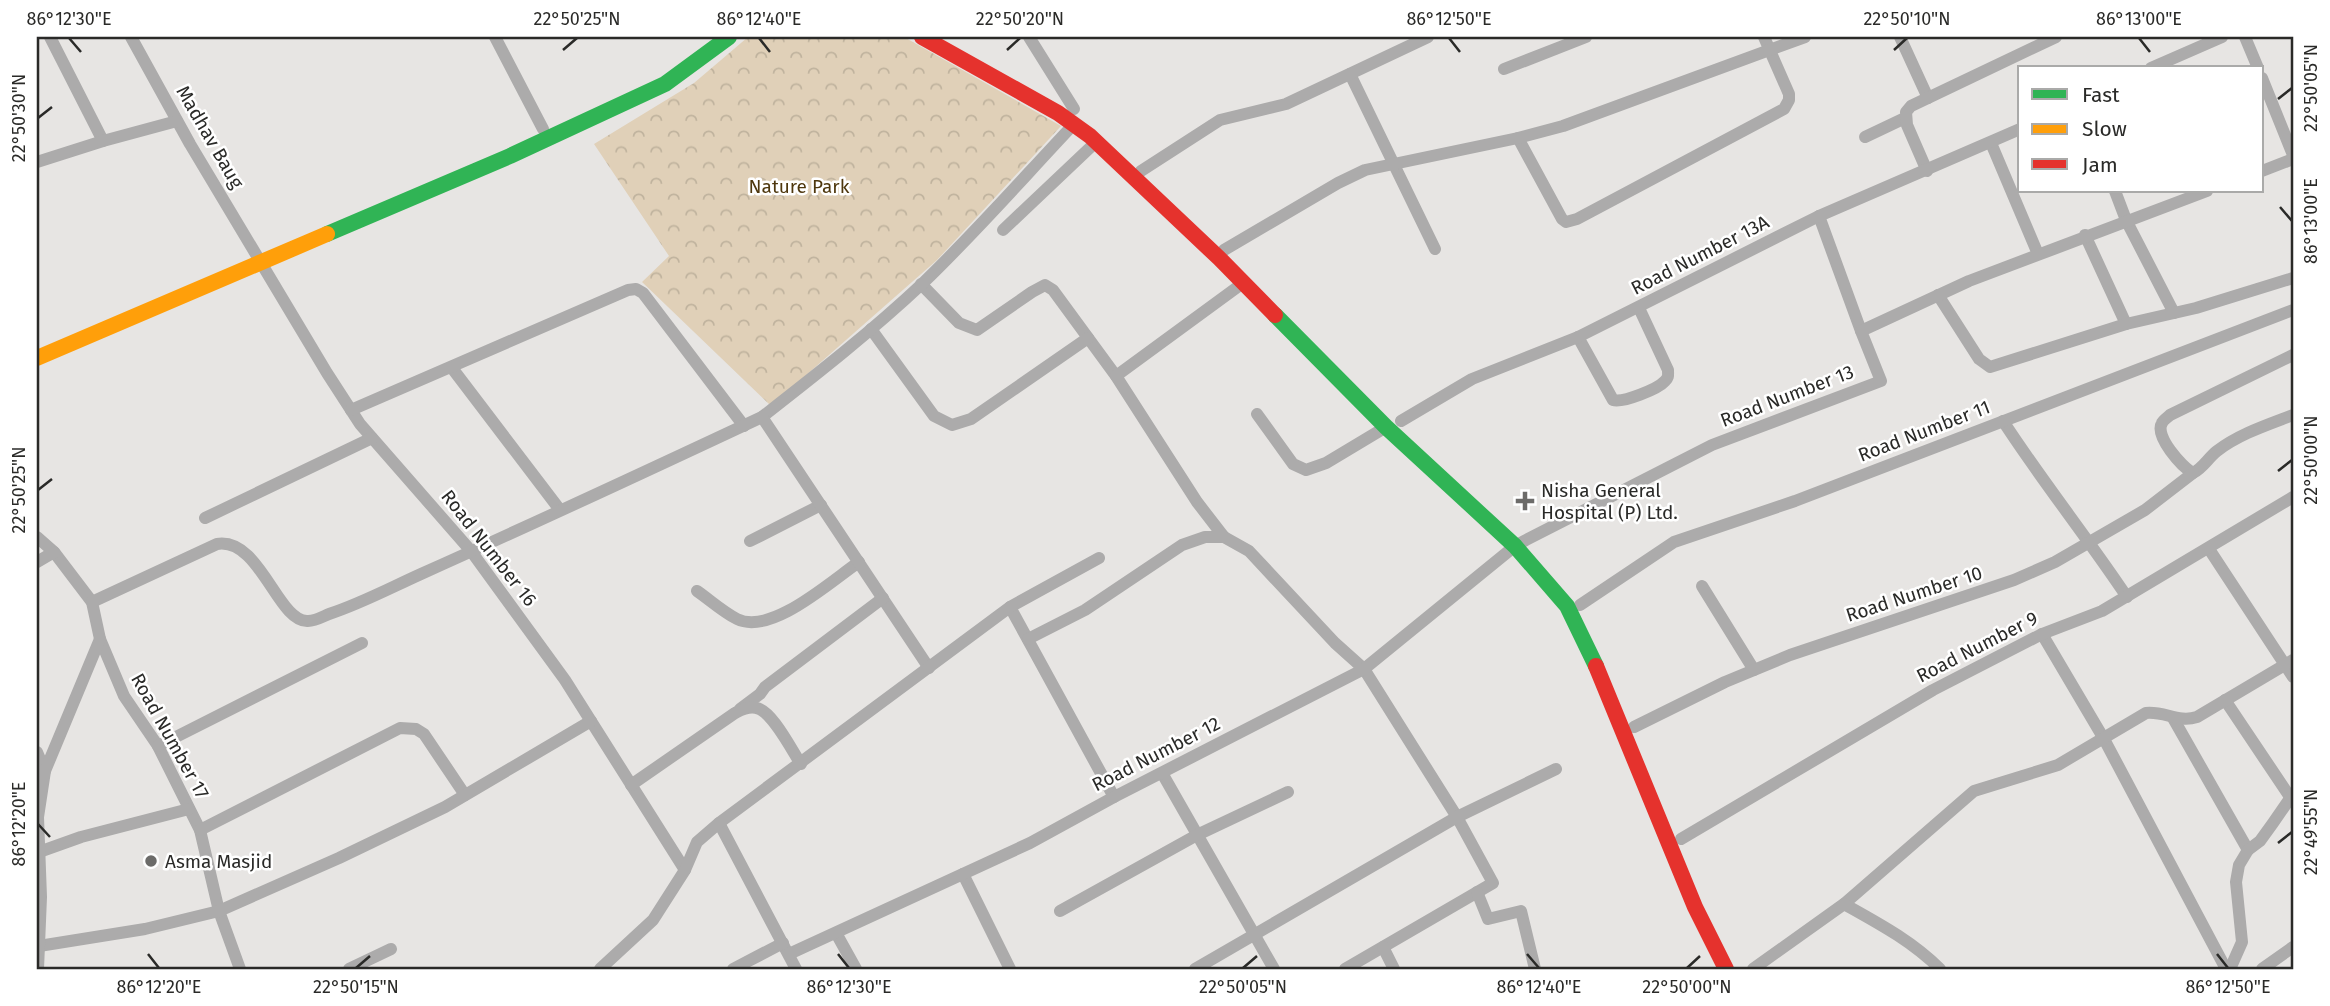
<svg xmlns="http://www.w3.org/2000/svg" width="2330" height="1006" viewBox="0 0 2330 1006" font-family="'Fira Sans',sans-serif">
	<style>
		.park { fill: url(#park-crowns) }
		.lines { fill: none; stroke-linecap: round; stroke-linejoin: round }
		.street { stroke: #acabab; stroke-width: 12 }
		.fast { stroke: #30b455; stroke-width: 16 }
		.slow { stroke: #ff9f0a; stroke-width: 16 }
		.jam { stroke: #e5322d; stroke-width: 16 }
		.ticks { fill: none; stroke: #2a2a28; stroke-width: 2.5 }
		.poi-dot { fill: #6c6b69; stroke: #fff; stroke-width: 2.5 }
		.labels { text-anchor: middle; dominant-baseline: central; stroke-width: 5; stroke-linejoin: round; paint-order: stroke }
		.street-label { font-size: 19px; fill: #2a2a28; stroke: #fff }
		.park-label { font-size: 19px; fill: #4e370d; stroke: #fff }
		.poi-label { font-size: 19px; fill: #2a2a28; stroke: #fff; text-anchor: start }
		.neatline { fill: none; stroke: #2a2a28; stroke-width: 2.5 }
		.ticks-label { font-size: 18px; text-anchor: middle; fill: #2a2a28 }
	</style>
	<defs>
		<pattern id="park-crowns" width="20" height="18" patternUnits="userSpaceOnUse" patternTransform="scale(1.75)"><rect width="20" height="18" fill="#e0d0b8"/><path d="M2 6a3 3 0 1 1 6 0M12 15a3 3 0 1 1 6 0" fill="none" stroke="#c0b39e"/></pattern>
	</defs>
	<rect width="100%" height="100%" fill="#e7e5e3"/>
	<polygon class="park" points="748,37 904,37 1061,126 937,260 771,406 642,282 669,256 594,144 694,83"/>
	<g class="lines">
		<g class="street">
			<polyline points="50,37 103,141"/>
			<polyline points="131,37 190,144 327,373 360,424 471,551 565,680 685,870"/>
			<polyline points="495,37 543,129"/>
			<polyline points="1029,37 1074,109"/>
			<polyline points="1900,37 1928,98"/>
			<polyline points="2245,37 2258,68"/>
			<polyline points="2151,68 2222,37"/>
			<polyline points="1504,69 1586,37"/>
			<polyline points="1350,74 1435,249"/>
			<polyline points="2262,78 2293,155"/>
			<polyline points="1865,137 1905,118"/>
			<polyline points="1518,138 1562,219 1566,222 1577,219 1784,109 1789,100 1789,94 1764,37"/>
			<polyline points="1991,143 2038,254"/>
			<polyline points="37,162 103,141 177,121"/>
			<polyline points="1141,171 1220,120 1286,104 1428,37"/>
			<polyline points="1927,171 1907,125 1906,112 1911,106 2056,37"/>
			<polyline points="2262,171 2293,159"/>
			<polyline points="2115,191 2126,220 2174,313"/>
			<polyline points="1819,216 1861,331"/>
			<polyline points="1003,230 1096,142"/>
			<polyline points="2085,235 2126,324"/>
			<polyline points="1224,250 1338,183 1365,170 1518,138 1563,126 1805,37"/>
			<polyline points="921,284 959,323 977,330 1032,292 1045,285 1053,290 1116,376 1197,502 1224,537"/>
			<polyline points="1938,295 1979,359 1990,367 2126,324 2196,308 2293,278"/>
			<polyline points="871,329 934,416 952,425 971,419 1088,338"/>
			<path d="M1578 337 1613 400C1623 403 1658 389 1665 381 1669 377 1668 375 1668 370L1639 308"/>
			<path d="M2293 355 2170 415C2167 418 2163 420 2162 423 2154 436 2182 467 2193 473 2203 468 2208 458 2217 451 2239 434 2267 425 2293 415"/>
			<polyline points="452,368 560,510"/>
			<polyline points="1116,376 1243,283"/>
			<polyline points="351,410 628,290 636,289 643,293 744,426"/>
			<polyline points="1257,414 1293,464 1306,470 1326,463 1386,427"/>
			<path d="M762 417C817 374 872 331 923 283 976 232 1024 177 1074 124"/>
			<polyline points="1401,421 1472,379 1578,337 1819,216 2020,129"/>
			<path d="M2003 421C2042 481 2087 537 2127 597"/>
			<polyline points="205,518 372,438"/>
			<polyline points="37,537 54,552 92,602 100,639 124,696 158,746 200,830 219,911 240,969"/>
			<polyline points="750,541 821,505"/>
			<polyline points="2209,549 2293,677"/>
			<polyline points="37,562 54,552"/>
			<polyline points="1702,586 1754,670"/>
			<path d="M697 591C710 600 723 612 737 619 771 636 831 581 859 562"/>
			<path d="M92 602 217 544C260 537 278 623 308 621 315 621 322 617 329 614 360 604 390 588 421 574 535 523 649 470 762 417L929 668"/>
			<polyline points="1580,605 1674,542 1795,501 2293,310"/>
			<polyline points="1010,607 1114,797"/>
			<polyline points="2042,634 2104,739 2226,969"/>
			<polyline points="1028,639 1085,610 1182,545 1205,537 1224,537 1249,551 1335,643 1364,669 1457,817 1493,883 1345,969"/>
			<polyline points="2225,700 2290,797"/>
			<polyline points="740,709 760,694 765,687 883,598"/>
			<polyline points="2173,718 2248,850"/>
			<polyline points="1634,727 1725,682 1790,655 2014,580 2055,562 2145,510 2193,473"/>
			<polyline points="158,746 362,643"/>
			<polyline points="37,752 45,771"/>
			<polyline points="1162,773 1274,969"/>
			<path d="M631 785 735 713C741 710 748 706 756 708 772 710 792 751 801 764"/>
			<polyline points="719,823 796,969"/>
			<polyline points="200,830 400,728 416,729 424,734 465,795"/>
			<polyline points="1681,839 1933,690 2042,634 2102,611 2293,497"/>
			<polyline points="39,852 81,837 189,809"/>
			<polyline points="963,874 1010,969"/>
			<polyline points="1477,892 1488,919 1521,911 1535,969"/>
			<path d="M1844 904 1974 791 2058 765 2146 713C2165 711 2178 723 2197 717L2293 660"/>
			<polyline points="1060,911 1197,835 1288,792"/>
			<polyline points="836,933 856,969"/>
			<polyline points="39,946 145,929 219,911 339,858 445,807 591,721"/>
			<polyline points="1383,947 1394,969"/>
			<polyline points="789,954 1030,843 1114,797 1364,669 1515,546 1526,540 1712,445 1881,381 1861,331 1969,281 2207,191"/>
			<polyline points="38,969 41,897 38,817 45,771 100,639"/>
			<polyline points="349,969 391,949"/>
			<polyline points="600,969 653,920 685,870 697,842 719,823 1010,607 1099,558"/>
			<polyline points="733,969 783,943"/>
			<polyline points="1195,969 1457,817 1556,769"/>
			<path d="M1753 969 1844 904C1878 923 1912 941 1940 969"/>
			<polyline points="2230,969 2242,942 2236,882 2239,865 2248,850 2260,841 2273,823 2293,794"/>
			<polyline points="2262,969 2293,947"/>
		</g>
		<g class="fast">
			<polyline points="327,234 510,156 665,84 729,37"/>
			<polyline points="1275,315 1386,427 1515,546 1567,606 1596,666"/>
		</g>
		<polyline class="slow" points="37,358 327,234"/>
		<g class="jam">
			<polyline points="922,37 1058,113 1090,136 1219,258 1275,315"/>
			<polyline points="1596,666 1695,907 1726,969"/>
		</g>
	</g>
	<path class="ticks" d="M69 38 81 52M759 38 770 52M1449 38 1460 52M2139 38 2150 52M563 50 577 38M1007 50 1020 38M1894 50 1907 38M2278 99 2292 88M38 118 52 107M2280 207 2292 221M2278 471 2292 460M38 490 52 479M38 824 50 837M2278 843 2292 832M148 954 159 968M838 954 849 968M1527 954 1539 968M2217 954 2228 968M356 968 370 956M1243 968 1257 956M1687 968 1700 956"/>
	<g class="poi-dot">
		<path d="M1521.5 490.5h7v7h7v7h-7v7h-7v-7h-7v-7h7z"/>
		<circle cx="151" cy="861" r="7"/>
	</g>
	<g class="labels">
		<g class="street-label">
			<text transform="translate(210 137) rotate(60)">Madhav Baug</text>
			<text transform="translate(1700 255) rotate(-27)">Road Number 13A</text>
			<text transform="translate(1787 396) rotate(-21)">Road Number 13</text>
			<text transform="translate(1924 431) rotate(-21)">Road Number 11</text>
			<text transform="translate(489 548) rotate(52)">Road Number 16</text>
			<text transform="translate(1914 594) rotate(-18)">Road Number 10</text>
			<text transform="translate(1977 647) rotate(-27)">Road Number 9</text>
			<text transform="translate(170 736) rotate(61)">Road Number 17</text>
			<text transform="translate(1156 754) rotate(-27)">Road Number 12</text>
		</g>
		<g class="park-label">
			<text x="799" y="186">Nature Park</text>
		</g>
		<g class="poi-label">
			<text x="1541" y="490">Nisha General<tspan x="1541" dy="22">Hospital (P) Ltd.</tspan></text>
			<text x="165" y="861">Asma Masjid</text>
		</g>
	</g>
	<rect width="2330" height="1006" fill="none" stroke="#ffffff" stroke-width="77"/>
	<rect x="2018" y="66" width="245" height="126" fill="#ffffff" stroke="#aaaaa9" stroke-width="2"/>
	<rect x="2032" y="89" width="35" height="10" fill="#30b455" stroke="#aaaaa9" stroke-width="2"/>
	<text x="2082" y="102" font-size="21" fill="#2a2a28">Fast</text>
	<rect x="2032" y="124" width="35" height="10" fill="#ff9f0a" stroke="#aaaaa9" stroke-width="2"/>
	<text x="2082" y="136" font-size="21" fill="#2a2a28">Slow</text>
	<rect x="2032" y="159" width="35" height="10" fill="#e5322d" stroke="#aaaaa9" stroke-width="2"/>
	<text x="2082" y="172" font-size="21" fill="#2a2a28">Jam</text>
	<rect x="38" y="38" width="2254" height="930" class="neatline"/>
	<g class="ticks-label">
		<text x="69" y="25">86°12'30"E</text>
		<text x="577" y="25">22°50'25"N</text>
		<text x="759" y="25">86°12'40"E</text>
		<text x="1020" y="25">22°50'20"N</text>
		<text x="1449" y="25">86°12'50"E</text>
		<text x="1907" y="25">22°50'10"N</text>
		<text x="2139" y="25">86°13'00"E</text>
		<text transform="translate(2311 88) rotate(-90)" y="6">22°50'05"N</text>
		<text transform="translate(19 118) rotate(-90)" y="6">22°50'30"N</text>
		<text transform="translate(2311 221) rotate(-90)" y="6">86°13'00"E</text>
		<text transform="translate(2311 460) rotate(-90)" y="6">22°50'00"N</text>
		<text transform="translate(19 490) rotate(-90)" y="6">22°50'25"N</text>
		<text transform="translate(19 824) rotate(-90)" y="6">86°12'20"E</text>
		<text transform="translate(2311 832) rotate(-90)" y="6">22°49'55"N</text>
		<text x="159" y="993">86°12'20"E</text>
		<text x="356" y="993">22°50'15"N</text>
		<text x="849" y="993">86°12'30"E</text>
		<text x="1243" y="993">22°50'05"N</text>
		<text x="1539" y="993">86°12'40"E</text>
		<text x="1687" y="993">22°50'00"N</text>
		<text x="2228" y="993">86°12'50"E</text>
	</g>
</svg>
